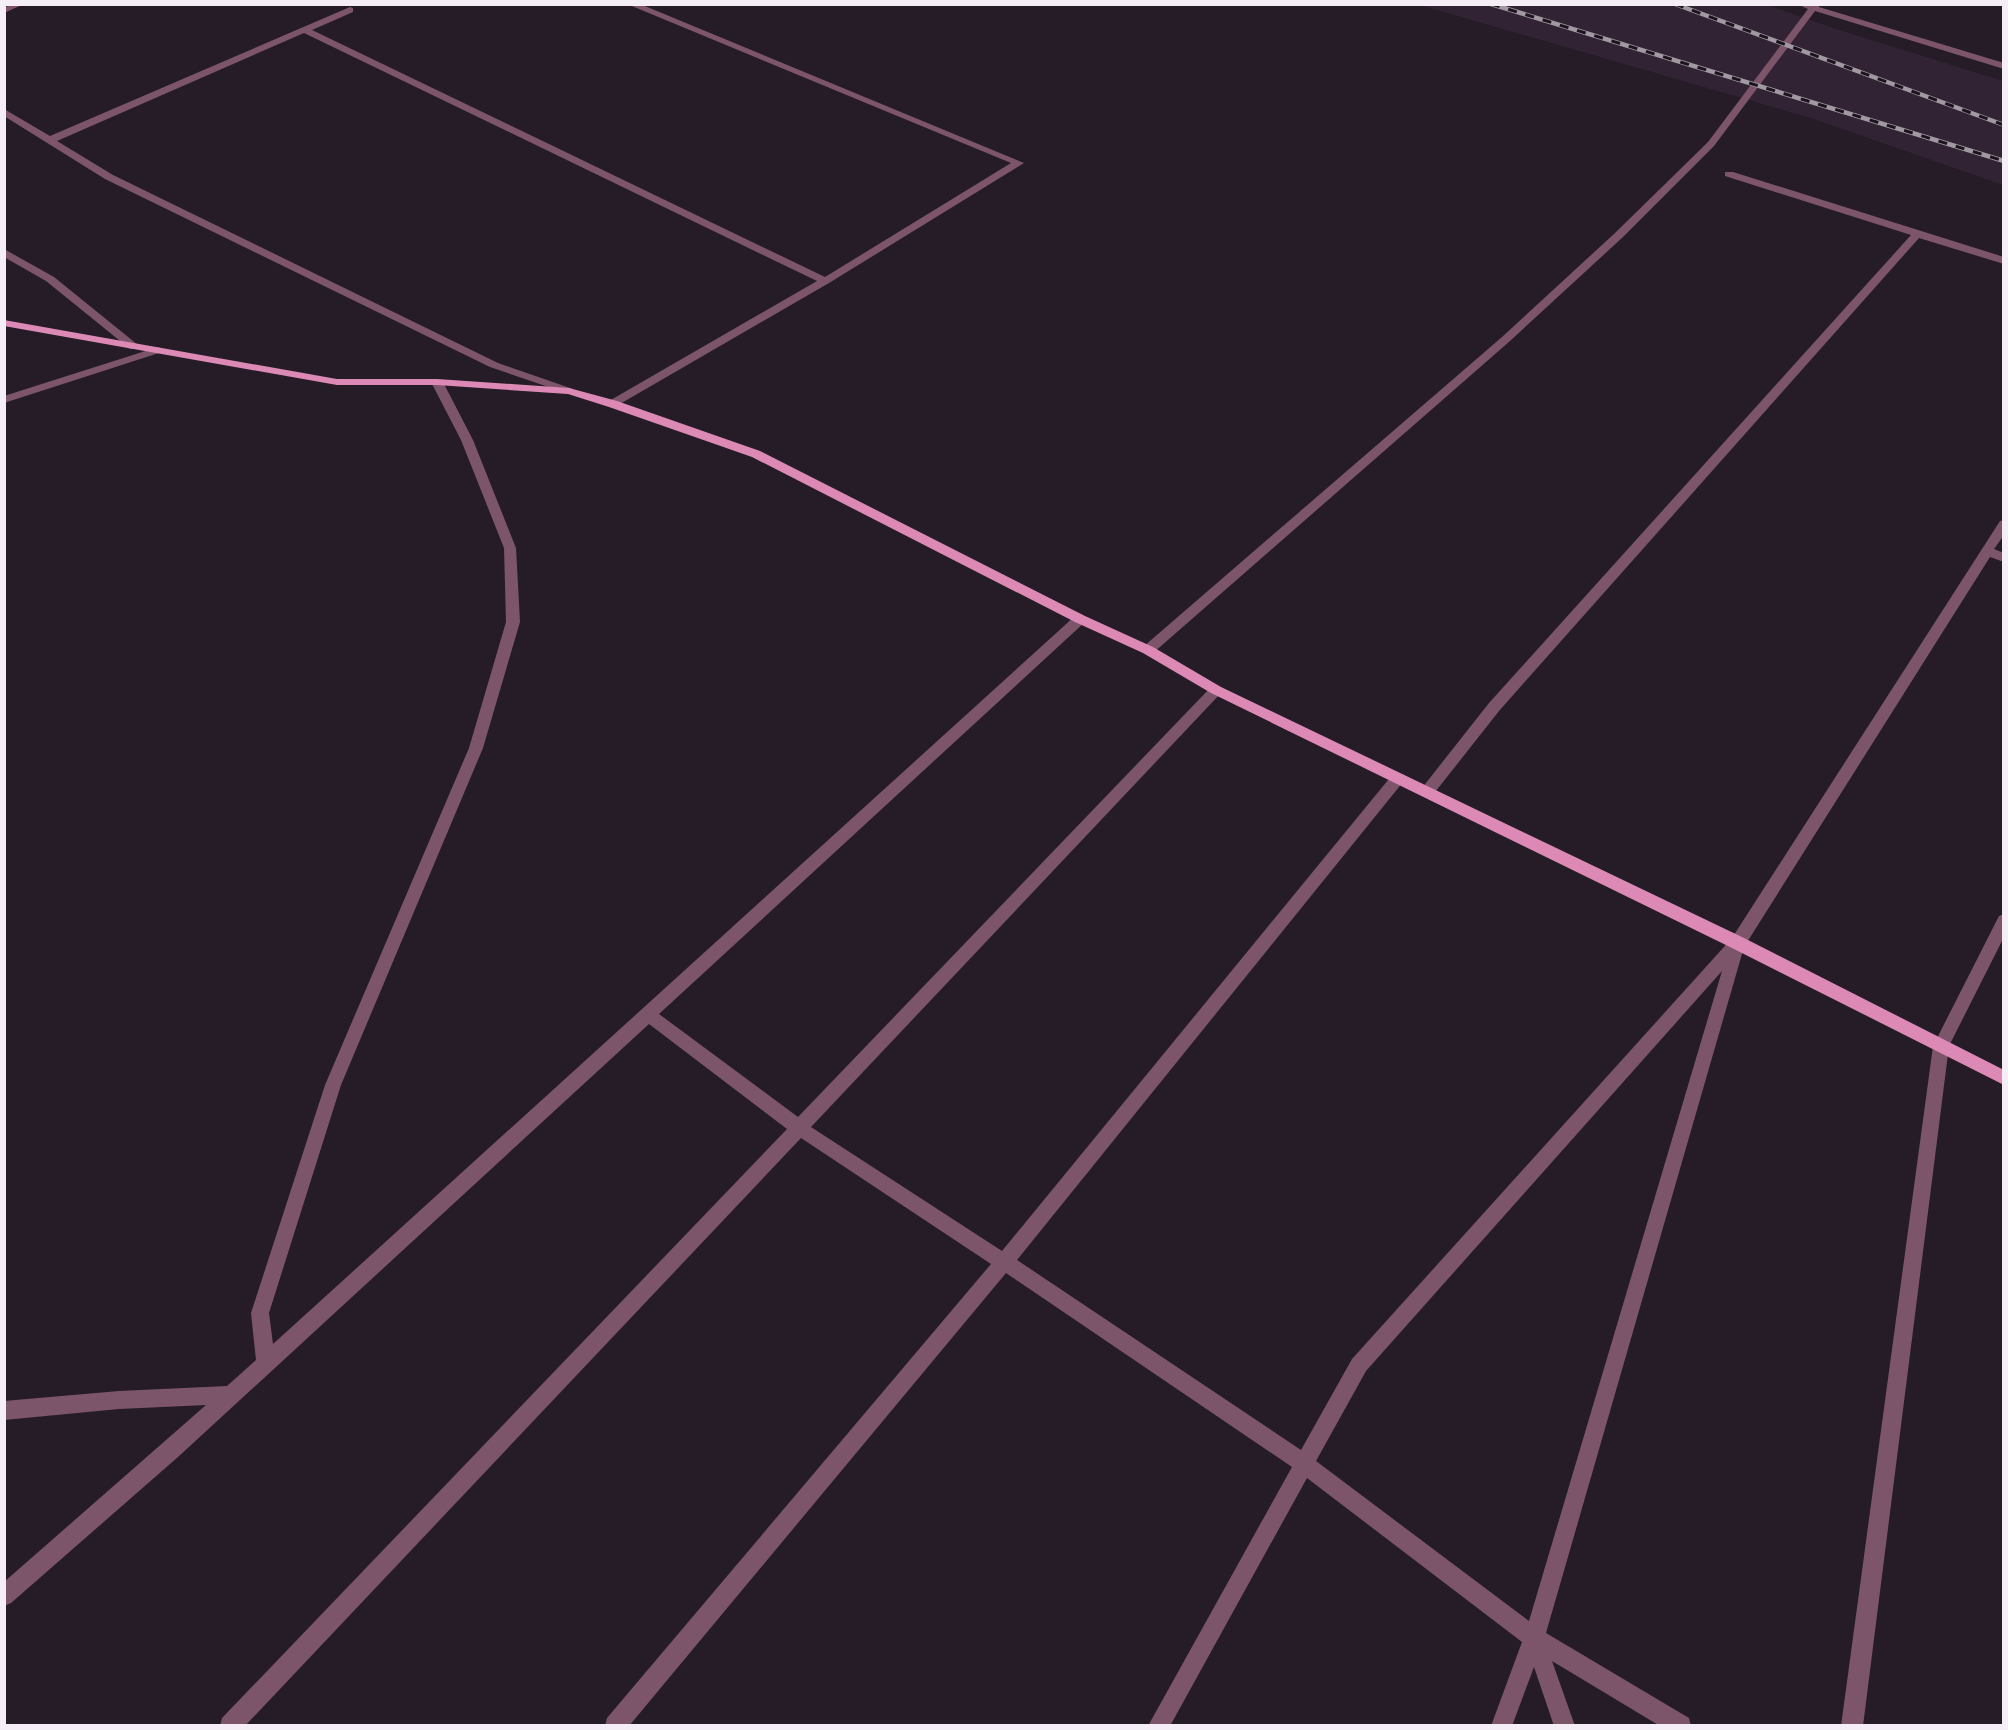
<svg xmlns="http://www.w3.org/2000/svg" width="2008" height="1730" viewBox="0 0 2008 1730" font-family="Arial,sans-serif">
	<style>
		.built { fill: #312333 }
		.lines { fill: none; stroke-linecap: round; stroke-linejoin: round }
		.minor { fill: #7d556a; fill-rule: evenodd }
		.major { fill: #dc8ab5; fill-rule: evenodd }
		.rail-casing { stroke: #a199a2; stroke-width: 4.5 }
		.rail { stroke: #1c131e; stroke-width: 3; stroke-dasharray: 9; stroke-linecap: butt }
	</style>
	<rect width="100%" height="100%" fill="#251c27"/>
	<polygon class="built" points="1420,5 1767,5 1839,30 2003,81 2003,185 1811,118"/>
	<g class="lines">
		<g class="minor">
			<polygon points="12,4 24,4 4,13 4,8"/>
			<polygon points="627,4 640,4 1024,163 829,283 613,408 607,404 609,401 817,281 304,33 57,141 113,175 498,363 573,389 575,391 569,394 490,367 105,179 4,116 4,109 50,136 350,7 353,8 353,12 312,30 825,277 1011,163"/>
			<polygon points="1797,4 1820,4 1819,7 2004,63 2004,69 1815,11 1714,146 1623,237 1510,341 1153,653 1143,653 1141,650 1143,647 1502,337 1615,233 1708,142 1808,9"/>
			<polygon points="1725,172 1733,172 2004,257 2004,264 1919,238 1499,711 1432,796 1422,796 1420,792 1422,788 1489,703 1911,235 1725,176"/>
			<polygon points="4,249 54,277 138,345 138,349 130,349 46,281 4,257"/>
			<polygon points="158,347 164,350 162,352 4,403 4,396"/>
			<path d="M437 379 443 382 473 440 516 548 520 622 483 748 341 1085 269 1313 273 1344 1075 616H1085L1087 619 1085 622 659 1014 798 1117 1211 687H1221L1223 690 1221 693 811 1127 1002 1251 1393 774H1403L1405 778 1403 782 1017 1260 1301 1450 1352 1359 1732 938 2000 521 2004 520V535L1994 549 2004 553V562L1990 557 1744 947 1546 1633 1689 1718 1691 1726H1660L1552 1661 1575 1726H1554L1534 1667 1512 1726H1491L1522 1642 1307 1478 1170 1726H1148L1292 1467 1006 1273 629 1726H605L607 1718 991 1264 801 1138 245 1726H220L222 1718 787 1129 649 1024 178 1457 11 1603 4 1606V1582L206 1405 119 1409 4 1420V1401L119 1391 227 1386 256 1360 251 1313 325 1085 469 748 506 622 504 548 461 440 431 382ZM1722 971 1529 1621 1316 1461 1366 1371Z"/>
			<polygon points="2004,914 2004,937 1949,1046 1863,1726 1841,1726 1933,1046 1999,916"/>
		</g>
		<polygon class="major" points="4,320 337,379 437,379 569,388 617,401 760,451 1085,616 1153,647 1221,687 1744,938 2004,1070 2004,1085 1732,948 1211,693 1143,653 1075,622 752,457 609,407 568,394 437,385 337,385 4,326"/>
		<defs>
			<g id="rail">
				<polyline points="1491,4 2004,161"/>
				<polyline points="1675,4 2004,125"/>
			</g>
		</defs>
		<use href="#rail" class="rail-casing"/>
		<use href="#rail" class="rail"/>
	</g>
	<rect width="2008" height="1730" fill="none" stroke="#f5eef6" stroke-width="12"/>
</svg>
